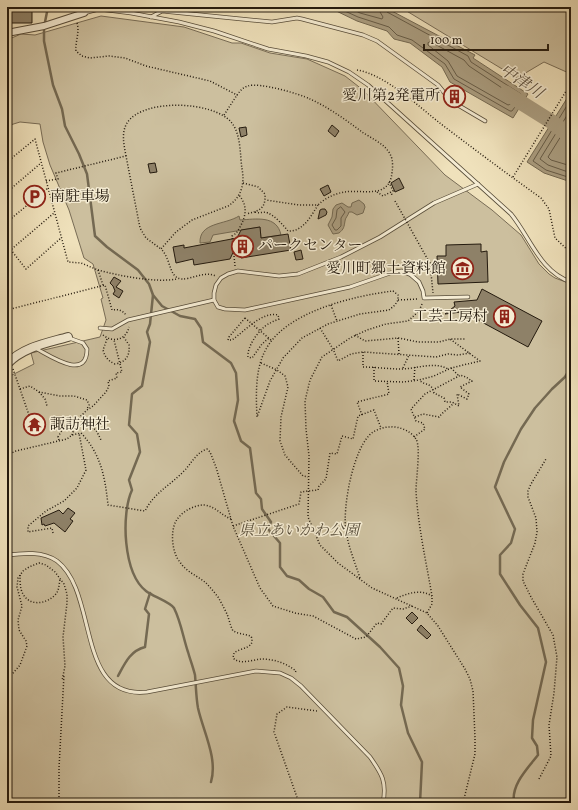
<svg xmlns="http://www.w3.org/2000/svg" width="578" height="810" viewBox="0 0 578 810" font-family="Vollkorn,'Noto Serif JP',serif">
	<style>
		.green { fill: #ccbf9e; stroke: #786c56 }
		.water { fill: #aa9d80; stroke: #746952 }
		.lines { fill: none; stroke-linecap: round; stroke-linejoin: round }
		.shore { stroke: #675c47; stroke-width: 1 }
		.stream { stroke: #746952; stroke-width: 2.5 }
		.river { stroke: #aa9d80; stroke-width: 15 }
		.building { fill: #8e8168; stroke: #241a0e }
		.service-casing { stroke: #574c39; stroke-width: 4.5 }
		.minor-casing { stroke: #574c39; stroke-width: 8 }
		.tertiary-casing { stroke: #574c39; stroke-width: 10 }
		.path { stroke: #241a0e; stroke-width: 1.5; stroke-dasharray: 1 2; stroke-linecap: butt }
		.service { stroke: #f5ecd3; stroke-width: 3 }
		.minor { stroke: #f5ecd3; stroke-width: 6 }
		.tertiary { stroke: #f5ecd3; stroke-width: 8 }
		.path-bridge { stroke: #241a0e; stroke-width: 1.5; stroke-dasharray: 1 2; stroke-linecap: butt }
		.labels { text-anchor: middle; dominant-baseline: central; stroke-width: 3; stroke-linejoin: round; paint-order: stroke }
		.poi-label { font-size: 15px; fill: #241a0e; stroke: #f5ecd3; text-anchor: end }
		.park-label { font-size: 15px; font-style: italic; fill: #564c39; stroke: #f5ecd3 }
		.water-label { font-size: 16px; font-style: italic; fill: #5a4e3c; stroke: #f5ecd3 }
	</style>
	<rect width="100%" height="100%" fill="#efe1bb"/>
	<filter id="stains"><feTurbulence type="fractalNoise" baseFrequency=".005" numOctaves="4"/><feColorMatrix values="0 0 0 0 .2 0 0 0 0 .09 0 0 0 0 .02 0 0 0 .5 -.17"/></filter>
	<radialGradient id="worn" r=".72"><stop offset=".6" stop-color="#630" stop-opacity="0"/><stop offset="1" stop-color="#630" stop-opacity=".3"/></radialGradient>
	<g class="green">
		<polygon points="400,7 571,7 571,74 544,62 517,78"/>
		<polygon points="101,16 184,27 232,43 241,43 270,53 307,59 345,76 363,90 445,175 492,210 521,235 539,264 549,274 555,278 571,284 571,803 7,803 7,380 10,376 34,364 31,353 100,337 106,320 101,299 103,298 93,264 84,258 69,210 50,165 43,142 40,124 20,122 7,126 7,40 21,34 35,35"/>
	</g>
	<g class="water">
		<polygon points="328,7 384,7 388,9 475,55 473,58 528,94 513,118 450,82 442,67 410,43 394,39 387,31 357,21"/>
		<polygon points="571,92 571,182 544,173 527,162"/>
		<path d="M359 200 364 204 365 207 363 213 357 215 352 212H349C348 216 345 218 345 221 344 227 344 229 339 233L333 234 328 225 332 217 333 209 336 205 342 203 348 207H351L352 203Z"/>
		<path d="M239 216 240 220C256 219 277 215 281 235L261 238 260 227 213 235 210 242 200 243C199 222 225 225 239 216Z"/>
	</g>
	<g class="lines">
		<g class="shore">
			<polyline points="336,7 358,17 389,27 397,35 412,40 445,64 454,79 510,111 512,111 522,97 521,94 471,62 468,56 387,12 384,7"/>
			<polyline points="348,7 360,13 382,19 383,17 380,12 379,7"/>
			<polygon points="431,42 464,60 469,66 514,96 515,98 511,104 508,105 457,76 448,61 428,45 428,43"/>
			<polyline points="571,99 533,161 546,170 571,178"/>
			<polyline points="571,109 540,159 548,165 571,173"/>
			<polyline points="571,120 548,157 551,160 571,166"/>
			<polygon points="341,207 345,212 341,218 341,226 337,230 335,230 332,225 336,218 337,210"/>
		</g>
		<g class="stream">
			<polyline points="45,22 48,7"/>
			<polyline points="44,30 44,41 53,85 62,109 65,126 79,154 87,174 95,236 107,247 138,270 149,284 153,295 162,306 180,316 195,319 201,328 203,342 231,363 236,373 238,400 234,421 241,441 250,448 256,493 261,499 262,509 271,522 268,529 280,543 280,567 287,576 299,580 309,589 323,597 334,612 347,617 380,647 399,668 403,686 401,705 408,733 422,762 420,803"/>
			<path d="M153 295 150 324 147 332 150 342 142 386 132 394 129 425 137 434 140 452 129 480 132 490C121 514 123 573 146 591 152 596 170 602 174 608 181 622 183 637 188 652 190 659 193 667 195 675 196 686 196 697 198 708 203 731 218 758 211 782"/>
			<path d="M118 676C125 663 130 651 145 647L149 614 145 609 150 593"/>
			<path d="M514 803C511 785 527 769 538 755L537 746 532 738 533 720 546 662 538 628 520 605 500 574V555L511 543 515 529 495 487 504 462 521 429 535 408 552 389 565 377 571 367"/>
		</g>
		<polyline class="river" points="506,93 552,122 571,137"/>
	</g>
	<g class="building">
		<polygon points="32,9 32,23 7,23 7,10"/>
		<polygon points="454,90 461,94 456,101 450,95"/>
		<polygon points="332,125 339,131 335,137 328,131"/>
		<polygon points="246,127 247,135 241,137 239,128"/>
		<polygon points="155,163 157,172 150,173 148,164"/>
		<polygon points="399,178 404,188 395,192 391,183"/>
		<polygon points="328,185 331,192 324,196 320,189"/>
		<polygon points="322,209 325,209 327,212 326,215 318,219 320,210"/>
		<polygon points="260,227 261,238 288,234 291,250 241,258 238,242 230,259 194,265 193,259 176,263 173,247 184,245 184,248 237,238 241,230"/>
		<polygon points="481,244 481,252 487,251 488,282 438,284 437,256 446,256 446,245"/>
		<polygon points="301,250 303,259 296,260 294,252"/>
		<polygon points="114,277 121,281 116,287 123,291 119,298 113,294 115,291 113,286 110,283"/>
		<polygon points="482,289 542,321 528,347 465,313 461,312 445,314 455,306 454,302 477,300"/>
		<polygon points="37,418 42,431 32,435 30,431 28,432 24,423"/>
		<polygon points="68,508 75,513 70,519 73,521 65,532 54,523 45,526 44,524 42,525 41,518 59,510 63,514"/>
		<polygon points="412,612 418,618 412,624 406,618"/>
		<polygon points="421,625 431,635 427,639 417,630"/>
	</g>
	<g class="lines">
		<defs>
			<g id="service">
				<path d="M84 13 99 9 131 13 179 22 214 31 268 49 306 56 328 62 349 72 368 85 511 214C530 237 540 272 571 282"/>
				<polyline points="151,17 162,11 272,22 297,18 302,19 363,35 377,41 438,85 451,101 485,121"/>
				<polyline points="468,297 424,298 423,291 419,282 411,275 402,271 393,272 350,287 245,310 225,309 218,307 214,300 214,293 216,285 221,278 228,274 238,271 279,276 298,274 341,257 380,237 434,203 478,184"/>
				<polyline points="100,328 112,329 128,320 214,300"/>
				<path d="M35 348C49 355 87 382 87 349L83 343 69 338"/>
				<path d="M7 555C23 553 43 551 57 561 99 593 75 700 147 692L256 671 280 673 291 678 301 686 370 757C382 774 387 782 383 803"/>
			</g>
			<polyline id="minor" points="7,33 44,26 84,13"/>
			<path id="tertiary" d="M7 364C23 347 47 343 68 337"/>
		</defs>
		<use href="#service" class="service-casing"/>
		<use href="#minor" class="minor-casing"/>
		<use href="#tertiary" class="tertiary-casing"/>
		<g class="path">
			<path d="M77 23C80 32 75 42 76 51L82 56 90 58 109 56 125 58 146 66 210 81 237 95C240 91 243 87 248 86 259 82 300 94 310 99 328 107 346 120 362 132 371 138 385 144 390 154 393 159 393 167 392 172 390 200 362 189 345 192 336 193 325 198 318 205"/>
			<path d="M357 70C386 75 418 106 441 124 474 149 507 174 541 198L549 209 555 238 571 253"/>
			<polyline points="224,115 237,95"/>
			<path d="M126 156C124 145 121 133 127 123 143 98 213 101 231 122 241 133 240 155 242 169 245 184 241 198 228 206L192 220 176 232 161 249C173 260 167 284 189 278 198 276 207 272 216 276"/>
			<polyline points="7,162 35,139 68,262 81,263 98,270 103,285"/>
			<polyline points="513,177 568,88"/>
			<polyline points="46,181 58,179 56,173 126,156 140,228 146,238 161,249"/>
			<polyline points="389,182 393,191 391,192"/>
			<path d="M243 183 258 187 265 194C266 209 259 211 246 214"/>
			<polyline points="7,192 41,163"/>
			<polyline points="377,192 383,196 391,192 392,195"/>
			<path d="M255 212C260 214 263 211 268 213 275 216 283 225 288 231 303 232 311 216 318 205H299L266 200"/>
			<polyline points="7,222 48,188"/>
			<polyline points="7,245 26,269 61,238"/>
			<polyline points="7,253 54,213"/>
			<polyline points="428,260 430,263 433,293"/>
			<path d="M235 266 232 236C236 234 238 231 240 227 246 216 248 206 239 195"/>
			<path d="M98 270C120 276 155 283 177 279"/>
			<path d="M393 291 398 295V300L395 305 389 310 360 314 328 324 302 338 283 358 270 381 257 417C256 396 255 370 265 351 284 312 353 296 393 291Z"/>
			<polyline points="398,300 418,299"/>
			<polyline points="422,304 419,311 408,321 386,324 367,330 350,338 322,357 310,380 305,401 306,429 309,456 308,517 320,545 338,563 372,588 427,613 438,626 465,669 470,679 473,691 475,738 475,754 463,803"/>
			<polyline points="331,305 337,321"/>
			<path d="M7 310 105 285 112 310C118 309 122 310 126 315"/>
			<path d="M245 318 229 337 228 340H232C245 331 262 311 278 315L279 319C274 321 269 323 264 327 257 333 247 347 248 357L252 358 262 344 269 338"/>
			<polyline points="245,318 271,340"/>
			<polyline points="320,328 333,349 338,361 351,354 363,352 436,357 448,354 458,355 470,353"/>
			<path d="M103 335C113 343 126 340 129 327"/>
			<polyline points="355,335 365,341 399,338 418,342 439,342 450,339 465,339"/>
			<polyline points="398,338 399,354"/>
			<path d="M107 339 103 350C105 357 108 361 115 364 126 362 130 356 129 345L123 336"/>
			<path d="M363 352V367C376 367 389 369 401 369 417 369 434 361 448 369"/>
			<polyline points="261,363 277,370 285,376 288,387 281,417 280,441 285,455 303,476 308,477"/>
			<polyline points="374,367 374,381 403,382 419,380 434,376 451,368 480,361 450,339"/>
			<polyline points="403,368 409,355"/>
			<polyline points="451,368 459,376"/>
			<polyline points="13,369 29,415"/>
			<polyline points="414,380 415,366"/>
			<polyline points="20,389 30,386 39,392 60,396 74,396 87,400 89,405 87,409"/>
			<polyline points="39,392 45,399 47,406"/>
			<polyline points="362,415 357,402 389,394 387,381"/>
			<path d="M415 417 423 414 439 417C443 412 449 408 454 403"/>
			<polyline points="72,435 77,420 87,410 93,406 106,392 109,386 108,381 117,378 116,373 122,372 114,340"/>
			<path d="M414 437 425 429 423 423 416 421 411 409 425 394 459 376 460 375 466 377 472 381 460 387 469 394 467 399 457 394 459 406 452 402H445L444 398 434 393C432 382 425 386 419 380"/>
			<path d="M59 440 58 437C63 427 70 422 82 421L96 430 101 440"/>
			<path d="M7 455 16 451 67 439 72 435 81 433C101 454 105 477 108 505L145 511C154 493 169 486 182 473 191 465 195 453 207 449L210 452 216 467 233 526 260 588 273 606 295 613 313 616 356 639 366 637 377 623 381 624 393 608 403 609 412 606"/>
			<path d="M231 519C221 515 215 506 204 505 194 505 181 512 176 521 170 532 172 553 180 562 186 572 198 576 206 583 210 587 214 592 218 597 221 602 224 608 227 614 229 619 230 625 233 631L238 633 251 636C256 649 241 647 234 653L233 658C240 665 252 660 261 659 274 659 286 663 296 671L295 673"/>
			<polyline points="233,526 299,504 301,492 308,491 318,490 319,486 326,479 330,453 337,454 342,436 353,439 358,416 374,410 381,428"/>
			<polyline points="53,533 52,528 28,532 28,526 46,511 64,501 77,488 86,470 79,433"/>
			<path d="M20 575C20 581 20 589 23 594 30 607 47 604 56 594 59 590 59 585 60 579"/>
			<path d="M360 578C355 563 349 548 346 532 342 509 353 446 373 432 378 429 384 427 390 427 399 426 411 431 416 439 421 447 416 479 416 491 418 526 426 561 432 596V604L427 613"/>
			<path d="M397 598C408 593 421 589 432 596"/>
			<polyline points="7,680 20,665 27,646 26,641 19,630 18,620 22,606 17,587 18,578 23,571 29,567 39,563 46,565 55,572 64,584 67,594 67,603 63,637 65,666 62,681"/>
			<polyline points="539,779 551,756 549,725 554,693 557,657 553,635 531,597 523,581 523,574 535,543 537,532 536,518 528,497 528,491 531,484 546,459"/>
			<polyline points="59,803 59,768 64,675"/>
			<polyline points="299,803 274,732 277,714 287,707 317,711"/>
		</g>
		<use href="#service" class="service"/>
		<use href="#minor" class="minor"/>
		<use href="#tertiary" class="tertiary"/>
		<polyline class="path-bridge" points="395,201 428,260"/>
	</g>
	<defs>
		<symbol id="building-ring" viewBox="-11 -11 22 22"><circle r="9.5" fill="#f5ecd3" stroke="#8f2418" stroke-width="1.5"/><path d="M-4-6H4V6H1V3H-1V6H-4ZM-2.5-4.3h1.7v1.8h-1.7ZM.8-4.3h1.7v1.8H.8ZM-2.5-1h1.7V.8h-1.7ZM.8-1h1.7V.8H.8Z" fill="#8f2418"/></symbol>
		<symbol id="parking-ring" viewBox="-11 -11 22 22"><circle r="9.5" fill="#f5ecd3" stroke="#8f2418" stroke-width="1.5"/><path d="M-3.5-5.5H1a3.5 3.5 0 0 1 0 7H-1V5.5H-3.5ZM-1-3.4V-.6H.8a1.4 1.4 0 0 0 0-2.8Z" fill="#8f2418"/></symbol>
		<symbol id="museum-ring" viewBox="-11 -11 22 22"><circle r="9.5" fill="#f5ecd3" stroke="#8f2418" stroke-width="1.5"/><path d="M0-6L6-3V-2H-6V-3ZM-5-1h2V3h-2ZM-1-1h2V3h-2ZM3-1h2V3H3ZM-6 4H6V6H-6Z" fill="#8f2418"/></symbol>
		<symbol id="temple-ring" viewBox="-11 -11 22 22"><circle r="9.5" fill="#f5ecd3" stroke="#8f2418" stroke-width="1.5"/><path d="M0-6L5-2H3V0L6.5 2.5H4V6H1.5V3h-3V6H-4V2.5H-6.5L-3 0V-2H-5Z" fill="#8f2418"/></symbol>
	</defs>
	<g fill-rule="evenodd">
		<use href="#building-ring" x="442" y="84" width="25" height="25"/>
		<use href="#parking-ring" x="22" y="184" width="25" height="25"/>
		<use href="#building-ring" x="230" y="234" width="25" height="25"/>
		<use href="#museum-ring" x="450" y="256" width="25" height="25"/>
		<use href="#building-ring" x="492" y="304" width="25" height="25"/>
		<use href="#temple-ring" x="22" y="412" width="25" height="25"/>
	</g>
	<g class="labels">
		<g class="poi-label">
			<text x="440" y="96">愛川第2発電所</text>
			<text x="50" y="197" text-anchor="start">南駐車場</text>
			<text x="258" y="246" text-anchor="start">パークセンター</text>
			<text x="446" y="269">愛川町郷土資料館</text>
			<text x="488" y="317">工芸工房村</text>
			<text x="50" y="425" text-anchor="start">諏訪神社</text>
		</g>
		<g class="park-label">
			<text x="299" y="531">県立あいかわ公園</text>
		</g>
		<g class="water-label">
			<text transform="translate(521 82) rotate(34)">中津川</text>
		</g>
	</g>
	<rect width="578" height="810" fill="none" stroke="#efe1bb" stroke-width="24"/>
	<rect x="8" y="8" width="562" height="794" fill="none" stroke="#241a0e" stroke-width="2"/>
	<rect x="12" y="12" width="554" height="786" fill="none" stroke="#241a0e"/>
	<path d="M424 44v6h124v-6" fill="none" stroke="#241a0e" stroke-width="2"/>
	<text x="430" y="44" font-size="12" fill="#241a0e" stroke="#f5ecd3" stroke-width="3" paint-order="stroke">100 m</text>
	<rect width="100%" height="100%" filter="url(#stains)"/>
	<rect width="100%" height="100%" fill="url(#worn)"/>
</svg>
